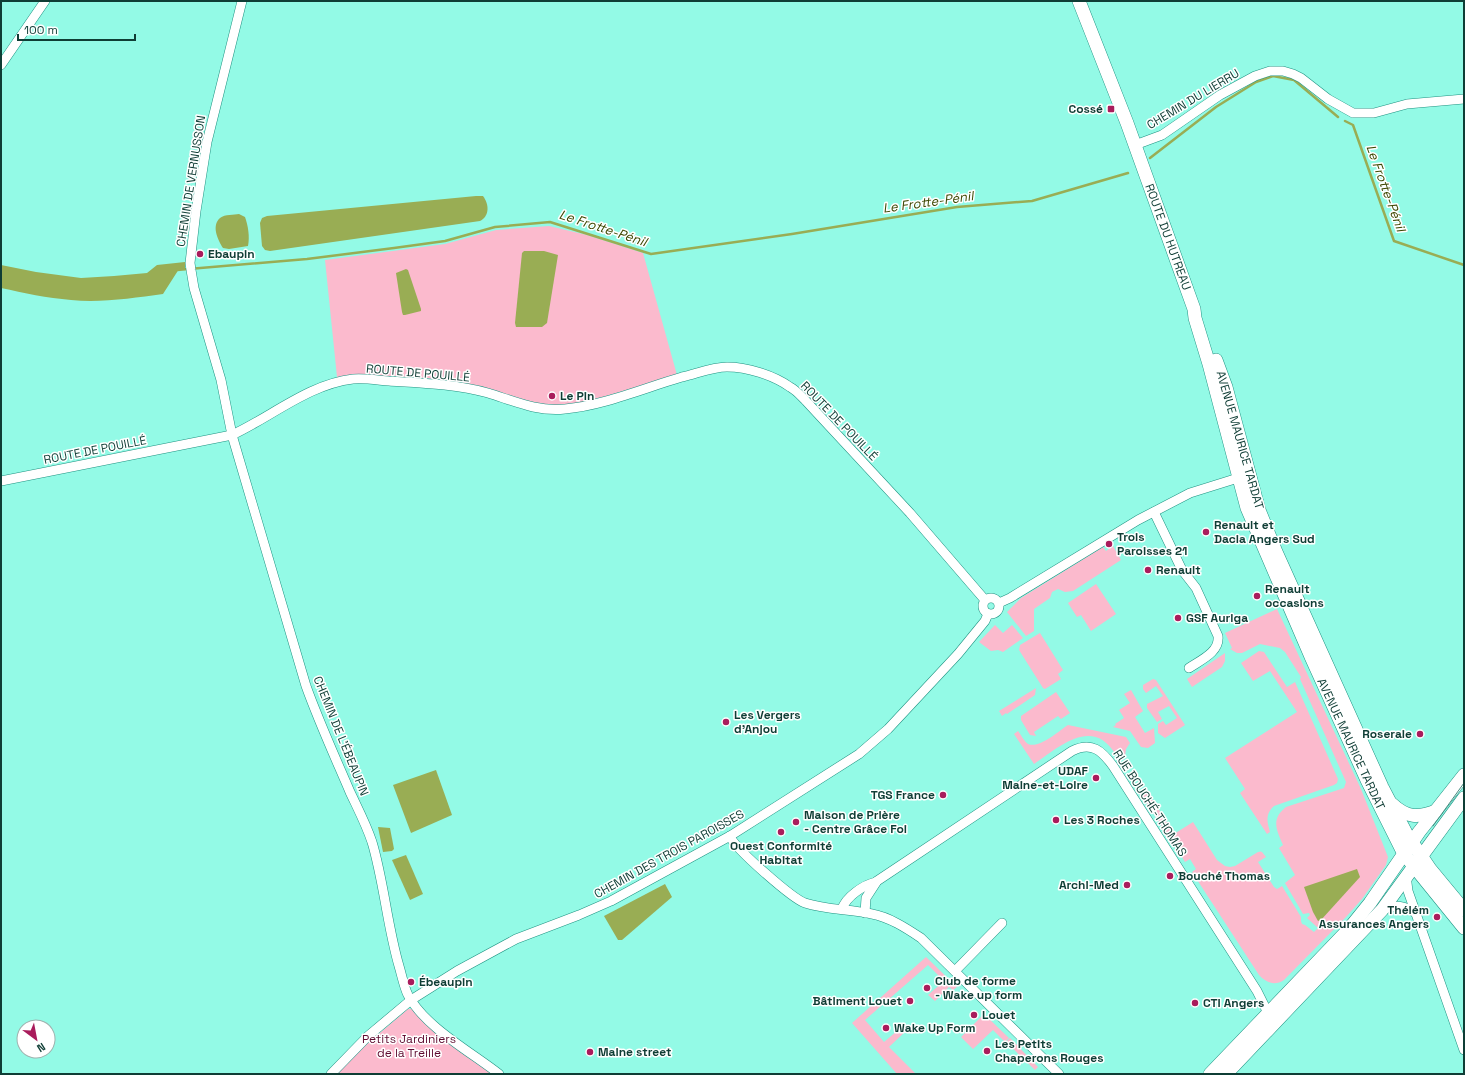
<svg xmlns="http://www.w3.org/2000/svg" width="1465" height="1075" viewBox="0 0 1465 1075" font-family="'Space Grotesk',sans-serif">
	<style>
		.green { fill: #fbbacd }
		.water { fill: #99ad54 }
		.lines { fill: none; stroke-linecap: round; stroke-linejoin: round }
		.stream { stroke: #99ad54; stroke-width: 2.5 }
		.street-casing { stroke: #1e9382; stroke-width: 10 }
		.secondary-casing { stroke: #1e9382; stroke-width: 14 }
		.street { stroke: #fff; stroke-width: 9 }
		.secondary { stroke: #fff; stroke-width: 13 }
		.tram { stroke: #478d80; stroke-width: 1 }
		.poi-dot { fill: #a91c5c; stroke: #fff; stroke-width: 1.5 }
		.labels { text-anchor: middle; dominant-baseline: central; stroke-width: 3; stroke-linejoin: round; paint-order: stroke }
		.street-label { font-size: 12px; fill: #0f3d35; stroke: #fff }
		.poi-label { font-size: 12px; font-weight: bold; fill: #0f3d35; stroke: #fff; text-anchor: start }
		.park-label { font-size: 12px; fill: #5f0c31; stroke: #fff }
		.water-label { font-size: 13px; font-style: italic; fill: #3d4802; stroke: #fff }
	</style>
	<rect width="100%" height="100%" fill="#93fae6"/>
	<g class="green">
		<polygon points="549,226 587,235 643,253 677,375 583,403 550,406 526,402 491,390 460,382 416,377 354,375 337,377 325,260 445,244 496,230"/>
		<polygon points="1113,546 1121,560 1073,591 1065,592 1058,589 1052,592 1050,598 1034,609 1034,631 1026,636 1007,612 1021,598 1103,547 1106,551"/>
		<polygon points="1096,584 1116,614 1091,631 1081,615 1077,617 1068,603"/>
		<path d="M1277 609 1361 789 1388 857 1386 865 1362 899 1346 917 1284 980C1275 986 1266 983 1259 975L1192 872 1196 869 1190 859 1185 862 1182 857 1140 793 1147 792 1157 807 1156 809 1158 808 1174 834 1193 822 1217 860 1225 866 1230 867 1235 866 1258 852H1260L1259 851 1262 852 1266 857 1258 862 1274 887 1277 889 1282 886 1301 917V921L1302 924 1305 925 1314 932 1318 928 1307 918 1310 915 1309 913 1303 914 1285 883 1295 875 1279 848 1283 845C1276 829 1271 819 1286 807L1344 788 1346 782 1300 679 1301 677 1285 652 1280 648 1260 644 1242 653H1237L1230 649 1232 648 1225 633Z"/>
		<polygon points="995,625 1003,633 1012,625 1023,638 1003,652 998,650 991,651 979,642"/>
		<polygon points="1040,633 1063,670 1058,674 1061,679 1045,689 1043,688 1019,650 1020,645"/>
		<path d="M1259 651 1264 652 1287 687 1295 682 1338 779 1337 783 1334 785 1274 806C1265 814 1267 822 1270 832L1267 834 1240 793 1245 789 1225 758 1297 712 1270 671 1253 681 1241 663Z"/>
		<polygon points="1225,653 1225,661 1222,667 1192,687 1187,679"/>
		<polygon points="1153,679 1156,680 1185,725 1165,738 1158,733 1158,724 1163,721 1166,725 1177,718 1169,706 1158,712 1162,719 1157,722 1147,708 1147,704 1163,696 1156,686 1146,693 1143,689 1143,685"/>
		<polygon points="1036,688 1035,695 1007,714 1006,713 1002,716 999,711"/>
		<polygon points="1131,690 1143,711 1135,717 1145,733 1154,728 1155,743 1148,748 1141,747 1130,731 1113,727 1116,725 1115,724 1124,718 1119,710 1130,703 1124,694"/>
		<polygon points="1056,692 1070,713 1061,719 1058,716 1034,732 1036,736 1030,735 1021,720 1021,716"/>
		<path d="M1068 725 1126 737 1130 743 1126 749 1125 756 1116 755C1093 716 1060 746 1034 764L1014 734 1018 731C1021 735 1024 741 1028 744 1039 749 1059 731 1068 725Z"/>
		<polygon points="926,957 957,987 953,990 949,987 935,1001 928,995 944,981 928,965 865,1020 884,1042 904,1025 908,1029 889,1047 916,1074 897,1074 852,1023"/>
		<polygon points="408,1009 413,1009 492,1074 337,1074 355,1054"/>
		<polygon points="984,1014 1009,1038 1005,1042 993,1030 973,1049 961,1037"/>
		<polygon points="1010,1038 1038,1067 1035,1070 1006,1042"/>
	</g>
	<g class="water">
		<path d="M476 196H483C489 204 490 216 480 221L270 251 265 250 262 246 260 223 262 218 267 216Z"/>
		<path d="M239 214 245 217C248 225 250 237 248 246L229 249 223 248C218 240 211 226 220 218 225 214 234 215 239 214Z"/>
		<polygon points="524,251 544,251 558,255 547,323 542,327 516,327 515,323 522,253"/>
		<path d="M185 262V270L179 269 163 294C133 298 101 303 71 300 47 298 24 293 1 288V265L36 272 81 278 114 276 147 273 157 265Z"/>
		<polygon points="406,269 408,270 421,309 421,311 405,315 403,315 402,312 396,273"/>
		<polygon points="436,770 452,815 411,833 393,785"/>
		<polygon points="378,827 390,828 394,849 392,851 383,852"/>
		<polygon points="406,855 423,894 410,900 392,860"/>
		<polygon points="1357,869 1360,877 1321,920 1318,921 1313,912 1304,887"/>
		<polygon points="665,884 672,897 622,940 618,940 604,916"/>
	</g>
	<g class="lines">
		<g class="stream">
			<polyline points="1345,121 1353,125 1394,241 1464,265"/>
			<polyline points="1150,158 1216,107 1256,82 1273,76 1294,80 1338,117"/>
			<polyline points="177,270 307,259 394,248 445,241 495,227 550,222 651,254 792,234 957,207 1032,201 1128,173"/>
		</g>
		<defs>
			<g id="street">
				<path d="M242 1 207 142 196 211 190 263 191 270 194 288 221 380 232 435 306 686C319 722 335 757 350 792 358 809 366 824 372 842 384 882 387 925 399 966 402 976 404 987 408 995 425 1027 471 1052 499 1074"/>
				<polyline points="1,65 45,1"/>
				<polyline points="1135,145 1162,135 1220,95 1255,76 1270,71 1283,71 1293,74 1301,78 1328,99 1353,113 1374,113 1407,104 1464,99"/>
				<path d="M1 481 232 435C271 417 309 384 353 379 364 378 377 380 389 381 422 383 456 384 488 393 514 401 537 412 565 409 605 405 644 388 682 377 696 374 712 367 727 367 747 367 773 375 790 387 796 390 801 396 806 401L910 513 985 600"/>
				<path d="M1154 512 1182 570 1196 588 1218 636C1220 652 1201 660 1189 668"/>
				<circle cx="991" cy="606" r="8"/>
				<polyline points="999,603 1010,598 1138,520 1190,493 1238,478"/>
				<path d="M730 836C734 848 793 899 805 903 826 910 850 909 872 914 889 917 906 928 921 938L1059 1074"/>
				<polyline points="1406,875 1408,891 1464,1050"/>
				<path d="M842 909C846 897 863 885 876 882"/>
				<path d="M1382 910C1396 904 1405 905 1417 914"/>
				<path d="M865 913 866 898 877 881 1072 751C1092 741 1102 751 1113 766L1257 991 1266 1009 1274 1014"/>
				<polyline points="955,971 1002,923"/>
				<polyline points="331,1074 368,1036 411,1000 457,971 516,939 579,915 611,901 730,836 859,754 888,729 958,654 985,621 988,614"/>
			</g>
			<g id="secondary">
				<polyline points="1079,1 1127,123 1194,309 1195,318 1209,364 1247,508 1312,659 1367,780 1404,854 1464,928"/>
				<polyline points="1216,360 1226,387 1259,510 1276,552 1382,787 1407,835 1430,869 1464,910"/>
				<path d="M1392 804C1407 818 1418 818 1436 811"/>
				<polyline points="1210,1074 1349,929 1370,903 1419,832 1464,775"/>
				<polyline points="1226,1074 1382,910 1464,798"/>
			</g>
		</defs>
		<use href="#street" class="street-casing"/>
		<use href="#secondary" class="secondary-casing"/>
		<use href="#street" class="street"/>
		<use href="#secondary" class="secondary"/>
		<polyline class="tram" points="1433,826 1464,783"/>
	</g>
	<g class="poi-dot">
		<rect x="1107" y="105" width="8" height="8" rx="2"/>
		<circle cx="200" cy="254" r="4"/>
		<circle cx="552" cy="396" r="4"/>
		<circle cx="1206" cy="532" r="4"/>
		<circle cx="1109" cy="544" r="4"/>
		<circle cx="1148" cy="570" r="4"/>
		<circle cx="1257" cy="596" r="4"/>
		<circle cx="1178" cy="618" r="4"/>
		<circle cx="726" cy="722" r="4"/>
		<circle cx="1420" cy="734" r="4"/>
		<circle cx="1096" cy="778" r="4"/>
		<circle cx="943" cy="795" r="4"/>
		<circle cx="1056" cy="820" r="4"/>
		<circle cx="796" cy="822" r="4"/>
		<circle cx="781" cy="832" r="4"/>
		<circle cx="1170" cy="876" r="4"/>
		<circle cx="1127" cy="885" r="4"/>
		<circle cx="1437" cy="917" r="4"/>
		<circle cx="411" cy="982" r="4"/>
		<circle cx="927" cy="988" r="4"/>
		<circle cx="910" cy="1001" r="4"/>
		<circle cx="1195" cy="1003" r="4"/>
		<circle cx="974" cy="1015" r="4"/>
		<circle cx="886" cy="1028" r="4"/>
		<circle cx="987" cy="1051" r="4"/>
		<circle cx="590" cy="1052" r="4"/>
	</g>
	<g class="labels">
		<g class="street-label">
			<text transform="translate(1193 99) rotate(-31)">CHEMIN DU LIERRU</text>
			<text transform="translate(191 181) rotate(-81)">CHEMIN DE VERNUSSON</text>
			<text transform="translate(1168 237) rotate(70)">ROUTE DU HUTREAU</text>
			<text transform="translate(418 373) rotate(5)">ROUTE DE POUILLÉ</text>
			<text transform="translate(839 421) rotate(46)">ROUTE DE POUILLÉ</text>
			<text transform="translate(1240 440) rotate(74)">AVENUE MAURICE TARDAT</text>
			<text transform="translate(95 450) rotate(-11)">ROUTE DE POUILLÉ</text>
			<text transform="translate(341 736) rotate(68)">CHEMIN DE L'ÉBEAUPIN</text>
			<text transform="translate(1351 744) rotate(65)">AVENUE MAURICE TARDAT</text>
			<text transform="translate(1150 803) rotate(57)">RUE BOUCHÉ-THOMAS</text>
			<text transform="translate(669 854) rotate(-29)">CHEMIN DES TROIS PAROISSES</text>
		</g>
		<g class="poi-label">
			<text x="1103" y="109" text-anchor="end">Cossé</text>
			<text x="208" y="254">Ebaupin</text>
			<text x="560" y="396">Le Pin</text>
			<text x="1214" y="525">Renault et<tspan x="1214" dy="14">Dacia Angers Sud</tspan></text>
			<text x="1117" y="537">Trois<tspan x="1117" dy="14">Paroisses 21</tspan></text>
			<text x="1156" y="570">Renault</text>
			<text x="1265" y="589">Renault<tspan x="1265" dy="14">occasions</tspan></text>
			<text x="1186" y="618">GSF Auriga</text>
			<text x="734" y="715">Les Vergers<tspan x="734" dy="14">d'Anjou</tspan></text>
			<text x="1412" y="734" text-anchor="end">Roseraie</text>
			<text x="1088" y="771" text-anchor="end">UDAF<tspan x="1088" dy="14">Maine-et-Loire</tspan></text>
			<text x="935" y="795" text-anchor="end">TGS France</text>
			<text x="804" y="815">Maison de Prière<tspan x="804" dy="14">- Centre Grâce Foi</tspan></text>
			<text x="1064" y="820">Les 3 Roches</text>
			<text x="781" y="846" text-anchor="middle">Ouest Conformité<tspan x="781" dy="14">Habitat</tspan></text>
			<text x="1178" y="876">Bouché Thomas</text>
			<text x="1119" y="885" text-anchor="end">Archi-Med</text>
			<text x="1429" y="910" text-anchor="end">Thélém<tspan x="1429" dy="14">Assurances Angers</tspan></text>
			<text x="935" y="981">Club de forme<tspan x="935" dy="14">- Wake up form</tspan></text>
			<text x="419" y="982">Ébeaupin</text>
			<text x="902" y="1001" text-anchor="end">Bâtiment Louet</text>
			<text x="1203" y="1003">CTI Angers</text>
			<text x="982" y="1015">Louet</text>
			<text x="894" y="1028">Wake Up Form</text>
			<text x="995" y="1044">Les Petits<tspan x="995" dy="14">Chaperons Rouges</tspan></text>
			<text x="598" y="1052">Maine street</text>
		</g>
		<g class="park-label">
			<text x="409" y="1039">Petits Jardiniers<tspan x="409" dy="14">de la Treille</tspan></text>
		</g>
		<g class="water-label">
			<text transform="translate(1386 188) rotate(70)">Le Frotte-Pénil</text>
			<text transform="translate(928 202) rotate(-8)">Le Frotte-Pénil</text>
			<text transform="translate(603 228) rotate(18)">Le Frotte-Pénil</text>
		</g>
	</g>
	<rect width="1465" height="1075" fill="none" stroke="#0f3d35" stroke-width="4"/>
	<g transform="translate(36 1039) rotate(148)"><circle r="19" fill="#ffffff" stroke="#9fb1ae"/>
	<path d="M0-3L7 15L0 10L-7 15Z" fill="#a91c5c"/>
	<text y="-6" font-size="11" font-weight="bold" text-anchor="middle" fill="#0f3d35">N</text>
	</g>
	<path d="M18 34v6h117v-6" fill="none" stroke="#0f3d35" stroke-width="2"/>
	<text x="24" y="34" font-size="12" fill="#0f3d35" stroke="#ffffff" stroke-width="3" paint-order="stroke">100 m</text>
</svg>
